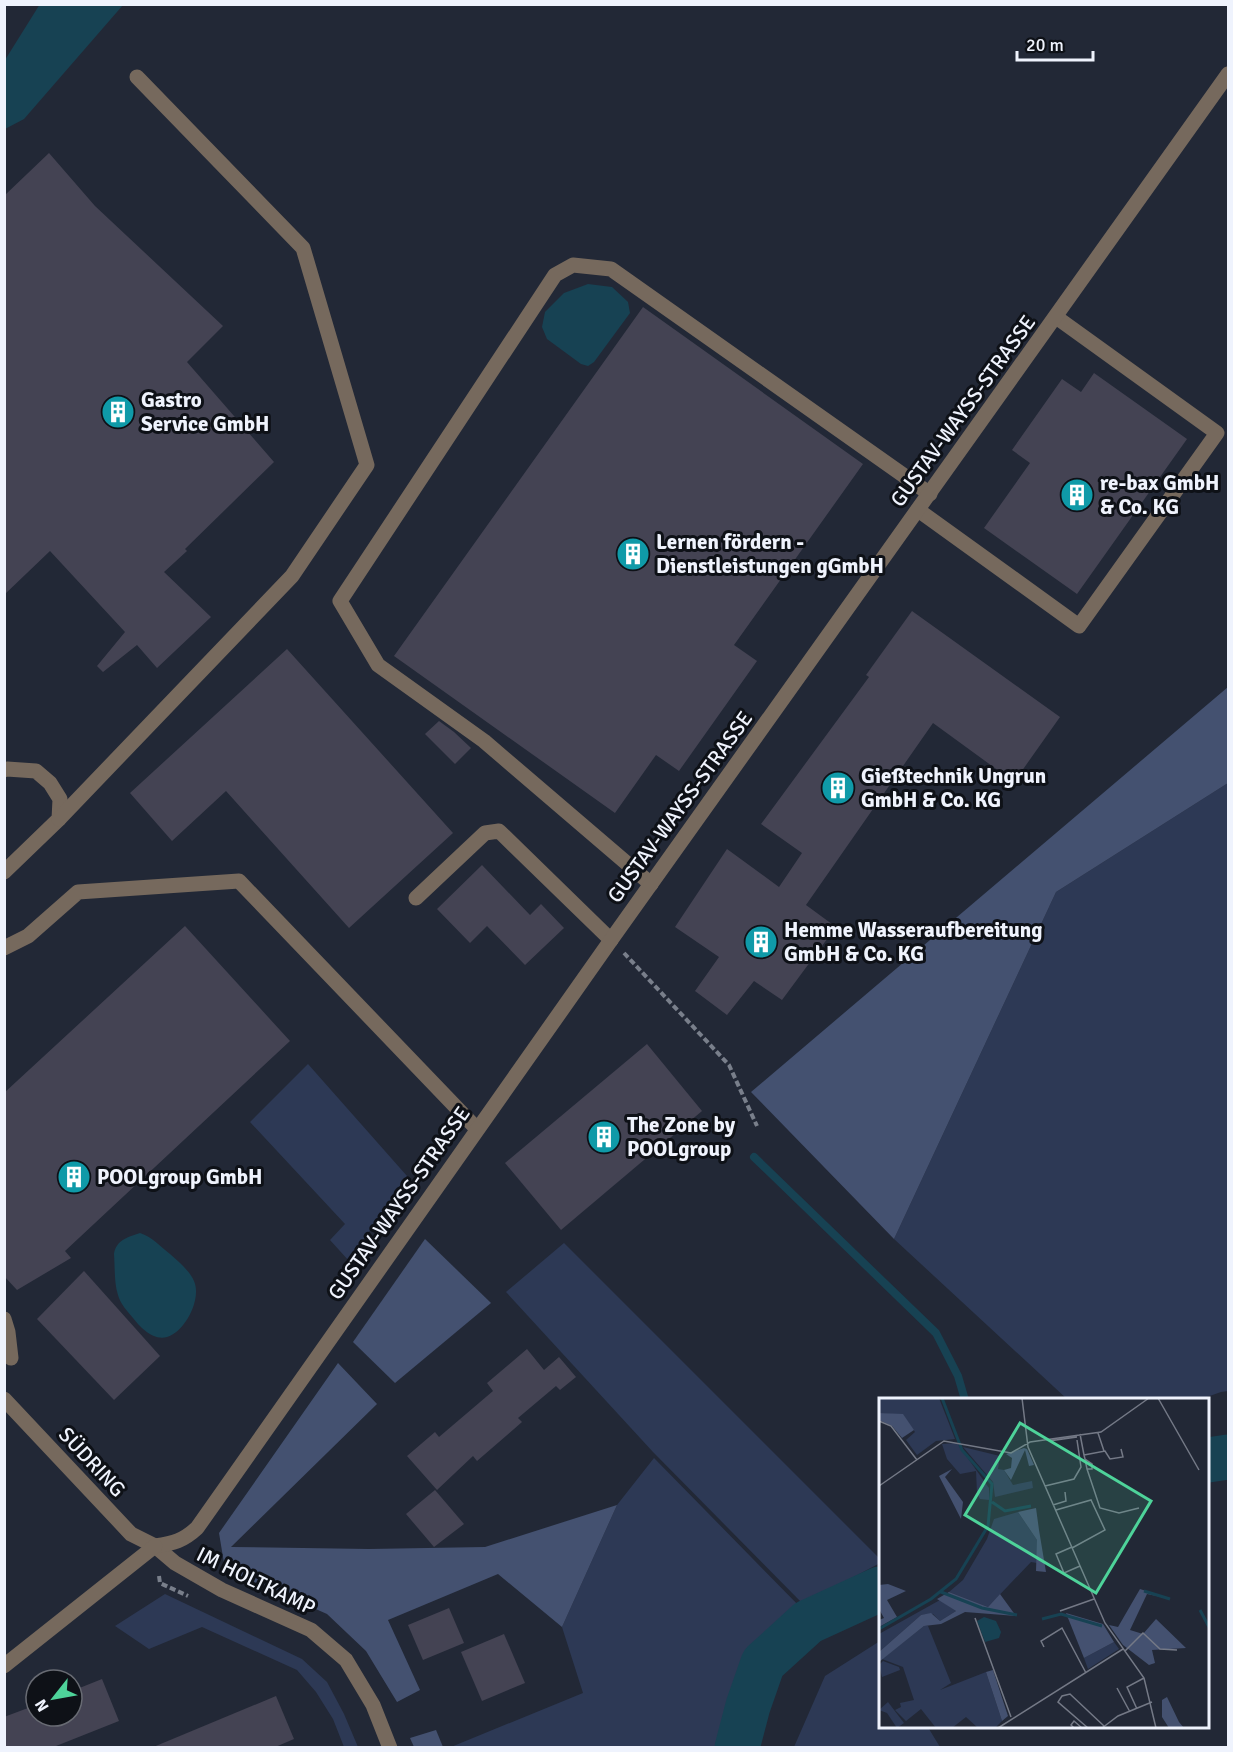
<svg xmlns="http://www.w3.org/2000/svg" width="1233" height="1752" viewBox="0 0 1233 1752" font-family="Signika,sans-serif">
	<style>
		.green { fill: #2d3955 }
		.forest { fill: #445170 }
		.water { fill: #174253 }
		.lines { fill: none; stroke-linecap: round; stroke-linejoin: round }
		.stream { stroke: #174253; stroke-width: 8 }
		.river { stroke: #174253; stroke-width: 45 }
		.building { fill: #444353 }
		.path { stroke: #797f8b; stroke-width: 4; stroke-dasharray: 6 3; stroke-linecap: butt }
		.minor { stroke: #76695d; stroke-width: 15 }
		.labels { text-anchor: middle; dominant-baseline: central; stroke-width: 6; stroke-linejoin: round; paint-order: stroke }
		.poi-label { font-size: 21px; font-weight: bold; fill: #eff3fd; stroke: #0e1117; text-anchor: start }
		.street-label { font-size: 21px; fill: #eff3fd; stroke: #0e1117 }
		.inset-river { fill: none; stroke: #174253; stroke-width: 3 }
		.inset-road { fill: none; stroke: #747986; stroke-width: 1.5 }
		.view { fill: #4ed39a; fill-opacity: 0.15; stroke: #4ed39a; stroke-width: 3 }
		.inset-edge { fill: none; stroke: #eff3fd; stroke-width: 3 }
	</style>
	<rect width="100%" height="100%" fill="#222836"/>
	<g class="green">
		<polygon points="1228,783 1228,1391 1221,1392 1201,1399 1067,1399 894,1239 1056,892"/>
		<polygon points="308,1064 407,1176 349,1261 330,1240 345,1224 250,1122"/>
		<polygon points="564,1243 880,1559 880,1563 803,1604 653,1452 506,1292"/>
		<polygon points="654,1458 805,1612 750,1667 725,1747 451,1747 583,1693 562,1627 617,1505"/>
		<polygon points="165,1594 302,1659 327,1682 344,1714 358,1747 344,1747 333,1719 316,1692 297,1670 202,1627 149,1649 115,1626"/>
		<polygon points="880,1641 880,1726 932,1727 929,1729 940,1747 794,1747 825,1676"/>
	</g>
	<g class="forest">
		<polygon points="1228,687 1228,783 1056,892 894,1239 751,1092"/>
		<polygon points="425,1239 491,1303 395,1383 353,1342"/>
		<polygon points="338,1363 377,1404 231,1547 369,1549 485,1547 617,1505 562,1627 498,1574 388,1620 420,1690 397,1702 366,1651 327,1614 225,1569 219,1533"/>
		<polygon points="436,1730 443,1747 414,1747 410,1738"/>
	</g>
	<g class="water">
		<polygon points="40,4 123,5 24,119 5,129 5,60"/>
		<polygon points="588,284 612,287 628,302 630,313 594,362 588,366 581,364 547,339 542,327 545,312 564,293"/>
		<path d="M140 1233C152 1237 160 1246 170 1254 178 1261 189 1270 194 1281 202 1299 185 1332 167 1337 153 1341 140 1327 133 1318 127 1311 120 1303 118 1295 114 1283 115 1267 114 1254 116 1240 128 1237 140 1233Z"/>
	</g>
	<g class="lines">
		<polyline class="stream" points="754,1157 936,1333 958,1376 965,1400"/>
		<g class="river">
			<polyline points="1208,1460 1228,1457"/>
			<polyline points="737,1748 748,1706 763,1663 808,1622 880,1589"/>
		</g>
	</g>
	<g class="building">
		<polygon points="49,153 95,206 223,326 187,362 274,462 185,549 187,551 164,572 211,617 157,668 137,645 103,672 97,666 125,632 50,551 4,595 4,196"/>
		<polygon points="643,307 863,464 734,645 757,661 679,771 656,755 615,813 394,656"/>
		<polygon points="1094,373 1187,439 1077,594 984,528 1030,463 1012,450 1062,379 1081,392"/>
		<polygon points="912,611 1060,717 1014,782 933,723 806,905 836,927 782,1000 754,981 727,1015 695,991 719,957 675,927 727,849 779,887 802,853 761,824 869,677 866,675"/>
		<polygon points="287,649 453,833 349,928 226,791 172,841 130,793"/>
		<polygon points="439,721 454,732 471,748 455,764 425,734"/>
		<polygon points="482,865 530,915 541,904 564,928 525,965 487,926 470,943 437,909"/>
		<polygon points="185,926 290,1041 65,1251 71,1258 17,1290 4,1276 4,1093"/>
		<polygon points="647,1044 702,1111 561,1230 505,1163"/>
		<polygon points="84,1271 160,1356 114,1400 37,1319"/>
		<polygon points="527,1349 544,1370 559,1357 576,1377 560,1390 556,1386 518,1418 522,1422 477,1461 473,1456 437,1490 407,1456 435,1432 439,1437 493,1391 487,1383"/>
		<polygon points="435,1490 464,1524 434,1547 406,1514"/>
		<polygon points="449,1608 464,1643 423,1660 408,1625"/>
		<polygon points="504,1634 525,1683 482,1701 461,1652"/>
		<polygon points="102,1679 119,1721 51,1748 4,1748 4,1717 36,1705 36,1716 72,1716 72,1691"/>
		<polygon points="276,1696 294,1739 273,1748 151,1748"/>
	</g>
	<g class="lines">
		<g class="path">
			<polyline points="624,953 729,1065 757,1126"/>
			<polyline points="159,1576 160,1583 188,1596"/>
		</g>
		<g class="minor">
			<polyline points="918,510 1079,626 1217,433 1056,317"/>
			<polyline points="4,770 7,769 36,771 50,783 60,799 59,819 4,872"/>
			<polyline points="59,819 292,576 367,465 303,248 137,77"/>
			<polyline points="651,884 484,741 378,665 340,601 555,275 573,265 611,269 930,494"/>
			<polyline points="416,898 485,833 499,831 611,940"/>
			<polyline points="4,948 28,936 78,892 239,881 477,1129"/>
			<polyline points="4,1319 8,1332 11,1358"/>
			<polyline points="4,1399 131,1534 155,1546 175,1563 222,1590 311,1630 346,1660 373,1705 390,1748"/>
			<path d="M155 1546C174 1543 183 1541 197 1528L611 940 1228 74"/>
			<polyline points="4,1666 155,1546"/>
		</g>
	</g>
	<defs>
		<symbol id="building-disc" viewBox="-11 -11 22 22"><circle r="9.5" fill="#0f9aa8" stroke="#0e1117"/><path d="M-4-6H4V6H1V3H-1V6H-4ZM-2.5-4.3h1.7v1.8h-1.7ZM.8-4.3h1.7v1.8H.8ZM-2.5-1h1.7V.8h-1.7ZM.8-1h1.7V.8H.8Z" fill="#fff"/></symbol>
	</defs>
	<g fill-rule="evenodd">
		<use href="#building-disc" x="99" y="393" width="38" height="38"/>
		<use href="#building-disc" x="1058" y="476" width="38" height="38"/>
		<use href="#building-disc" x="614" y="535" width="38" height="38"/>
		<use href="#building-disc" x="819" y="769" width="38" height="38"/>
		<use href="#building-disc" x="742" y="923" width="38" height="38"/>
		<use href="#building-disc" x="585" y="1118" width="38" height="38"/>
		<use href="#building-disc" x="55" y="1158" width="38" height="38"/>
	</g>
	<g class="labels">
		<g class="poi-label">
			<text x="141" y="400">Gastro<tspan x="141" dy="24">Service GmbH</tspan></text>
			<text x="1100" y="483">re-bax GmbH<tspan x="1100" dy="24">&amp; Co. KG</tspan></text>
			<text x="656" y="542">Lernen fördern -<tspan x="656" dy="24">Dienstleistungen gGmbH</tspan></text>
			<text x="861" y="776">Gießtechnik Ungrun<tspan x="861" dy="24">GmbH &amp; Co. KG</tspan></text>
			<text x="784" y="930">Hemme Wasseraufbereitung<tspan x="784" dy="24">GmbH &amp; Co. KG</tspan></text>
			<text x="627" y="1125">The Zone by<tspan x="627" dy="24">POOLgroup</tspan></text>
			<text x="97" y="1177">POOLgroup GmbH</text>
		</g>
		<g class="street-label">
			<text transform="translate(963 411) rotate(-54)">GUSTAV-WAYSS-STRASSE</text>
			<text transform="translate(680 807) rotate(-54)">GUSTAV-WAYSS-STRASSE</text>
			<text transform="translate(399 1203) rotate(-55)">GUSTAV-WAYSS-STRASSE</text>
			<text transform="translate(92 1462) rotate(47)">SÜDRING</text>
			<text transform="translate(256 1581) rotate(26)">IM HOLTKAMP</text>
		</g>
	</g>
	<g transform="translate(879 1398)">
		<rect width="330" height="330" fill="#222836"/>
		<path d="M0 0H60L76 41 57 43 38 57 27 42 36 34 24 17 0 15ZM78 45 110 90V102L101 101 98 95 97 73 81 76 68 61 63 46ZM84 49 121 58 119 71 125 72 134 87 153 83 154 90 116 99 114 84ZM139 114 158 142V165L152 164 109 209 70 194 84 182 108 141 115 121ZM61 202 77 213 61 223 54 216 42 217 0 254V236ZM45 228H49L72 285 61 292 107 274 123 323 116 330H99L87 319 73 330H57L42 311 27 323 16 312 22 309 21 305 35 302 24 269 3 261ZM235 244 240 251 209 271 205 260ZM4 263 20 269 21 272 3 279 0 267ZM9 304 25 325 18 330 8 315 0 312Z" fill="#2d3955"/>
		<path d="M0 15 24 16 35 32 23 40 13 28 0 22ZM145 50 148 51 155 67 150 68 146 52 132 82 125 72 132 70 133 60 127 56ZM73 71 66 79 84 104 82 121 60 78ZM157 110 160 132 167 174 157 173 158 142 139 114ZM9 186 27 193 8 202 18 219 0 229V222L5 220 0 211V187ZM261 191 292 201 268 196 251 232 264 236 277 221 307 250 273 252 276 265 270 267 244 247 230 227 239 229ZM70 194 109 209 121 196 137 218 86 214 62 226 45 228 0 264V254L42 217 52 215 61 223 77 213 58 201ZM187 215 224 226 235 244 205 260ZM114 272 129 318 123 323 107 274ZM288 299 300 324 305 330H290L283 319V302Z" fill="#445170"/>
		<path d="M105 219 117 223 122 234 120 240 106 244 98 223Z" fill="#174253"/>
		<path class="inset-river" d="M113 104 126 113 152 108M265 193 291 201M62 194 103 210 138 217M321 212 330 229M163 221 182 216 223 228M0 231 52 201 77 181 109 128 113 86 83 52 63 0"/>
		<path class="inset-road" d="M143 0 149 49 226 225 265 280 277 330M279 0 320 72M0 23 12 28 38 62M219 35 225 53M201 36 205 57 206 61 208 71H213V66L206 61M170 43 198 39M205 57 226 53 231 61 244 59 242 51M208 71 221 110 240 115 260 110M0 88 65 43 132 55 151 44 222 34 270 0M166 88 195 81 202 69 198 42M174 107 187 103 186 94M177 112 212 102 226 132 193 150M193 149 177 156 185 175 201 168M181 213 215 201M96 220 132 319M165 249 162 243 183 230 207 275M246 253 264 235 281 251 298 252M238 290 251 314M258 311 248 289 265 280M119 330 244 251M195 330 192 327 195 323 203 330M209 330 179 304 183 298 191 296 225 328M223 330 239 318 273 304"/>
		<path class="view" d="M141 25 272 103 217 195 86 117Z"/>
		<rect width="330" height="330" class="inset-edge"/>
	</g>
	<rect width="1233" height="1752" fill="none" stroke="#eff3fd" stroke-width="12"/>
	<g transform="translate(54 1698) rotate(239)"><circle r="28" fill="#0e1117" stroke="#686b73" stroke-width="1.5"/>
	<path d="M0-4.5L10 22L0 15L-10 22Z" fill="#4ed39a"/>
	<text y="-9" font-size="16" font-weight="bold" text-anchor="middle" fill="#eff3fd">N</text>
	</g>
	<path d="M1017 51v9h76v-9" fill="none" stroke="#eff3fd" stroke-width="3"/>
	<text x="1026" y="51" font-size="18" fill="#eff3fd" stroke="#0e1117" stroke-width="4.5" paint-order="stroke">20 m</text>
</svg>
